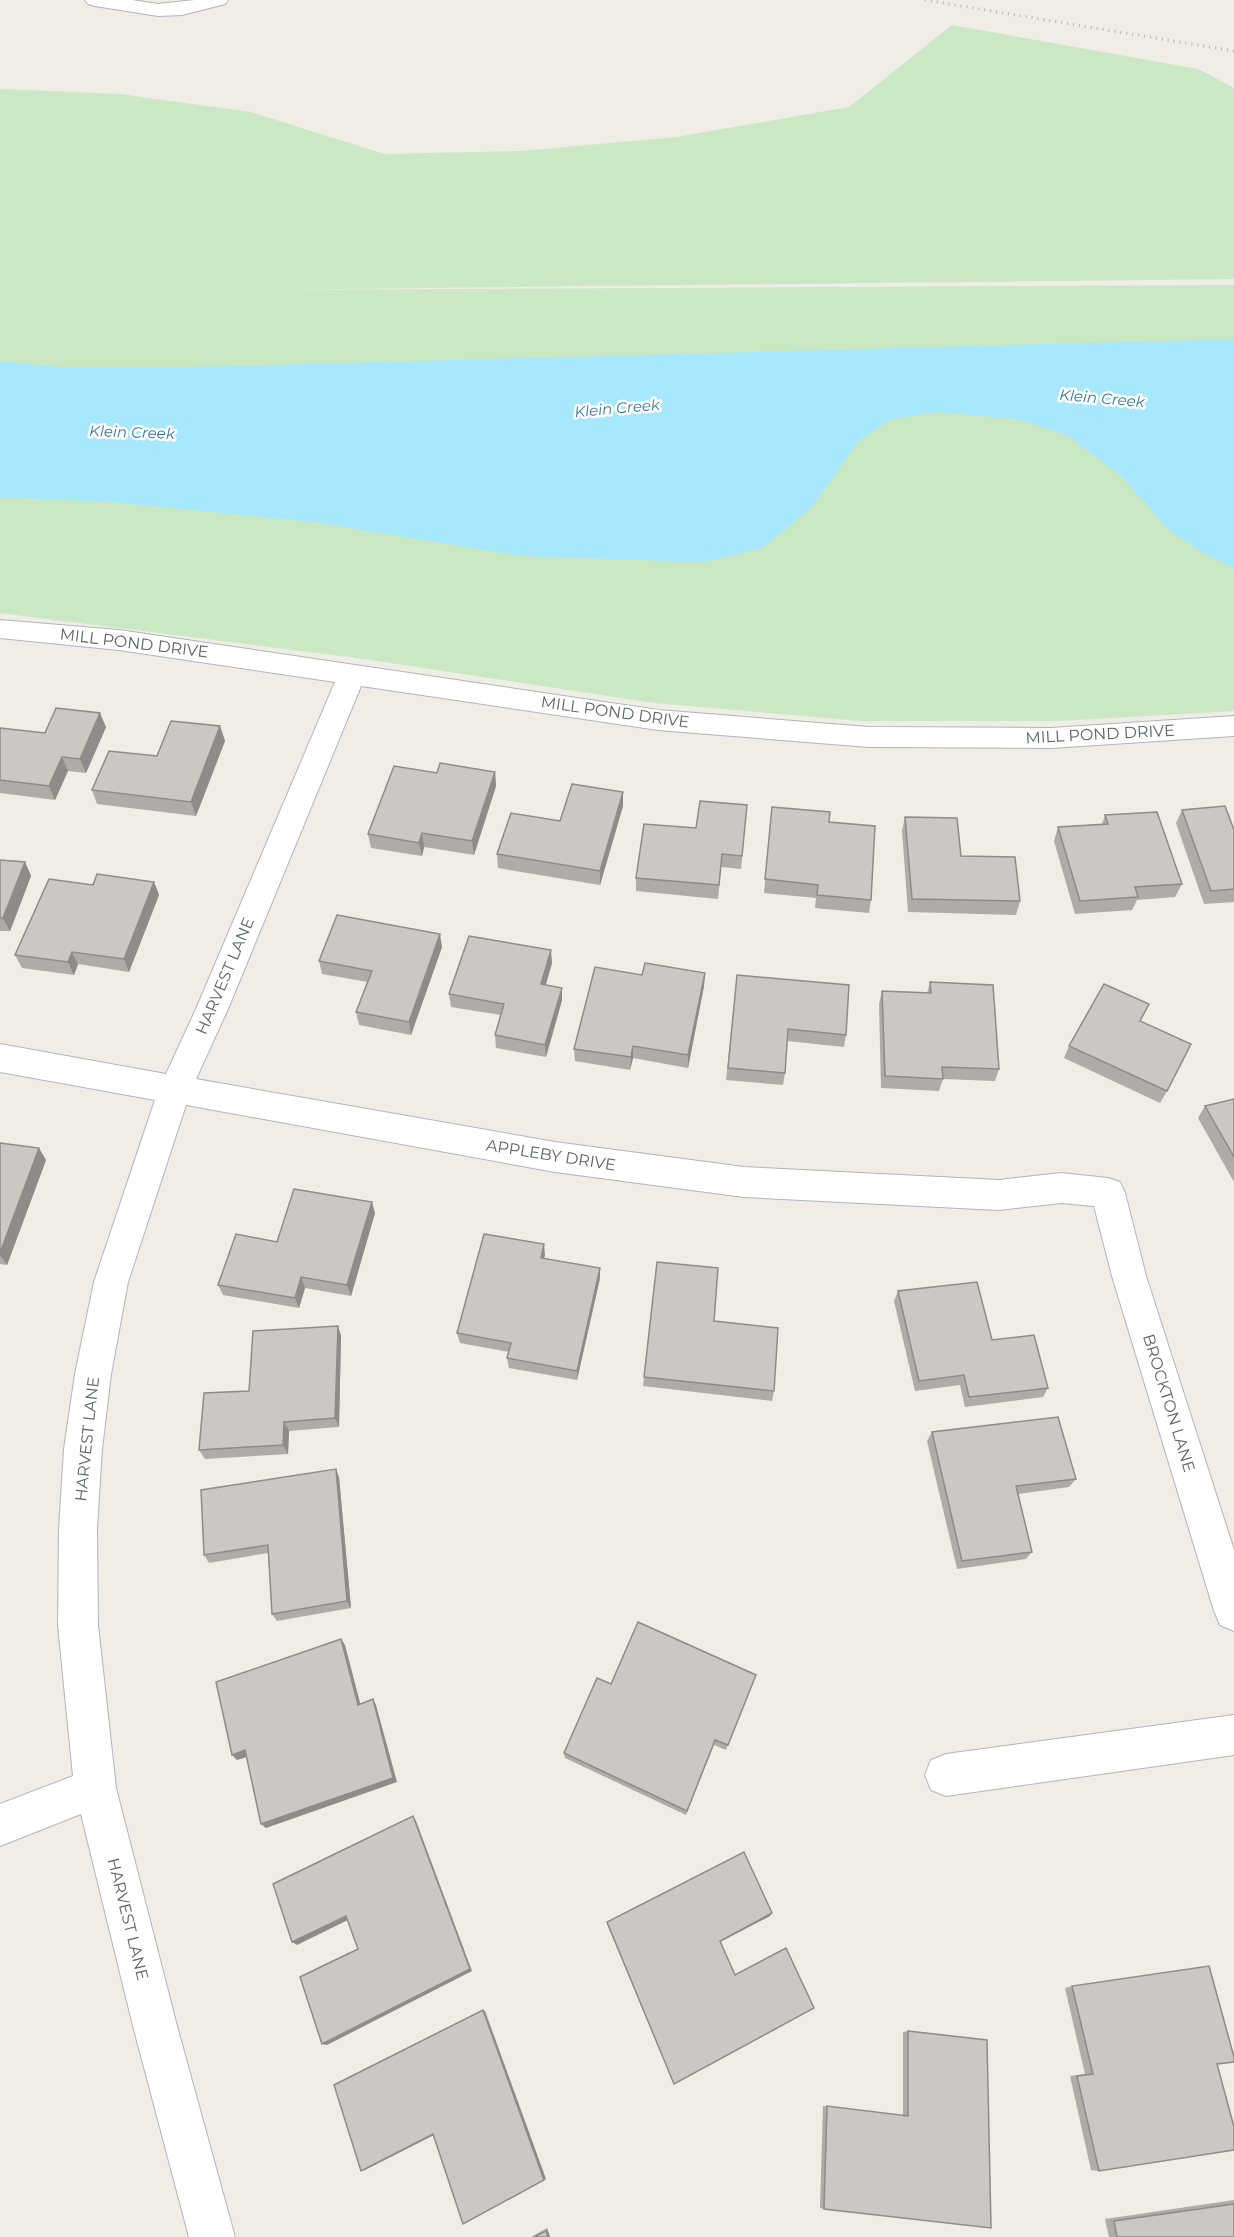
<svg xmlns="http://www.w3.org/2000/svg" width="1234" height="2237" viewBox="0 0 1234 2237" font-family="Montserrat,sans-serif">
	<style>
		.green { fill: #c9e8c3 }
		.water { fill: #a8e8ff }
		.lines { fill: none; stroke-linecap: round; stroke-linejoin: round }
		.minor-casing { stroke: #b2b5b9; stroke-width: 2 }
		.minor { fill: #fff; fill-rule: evenodd }
		.rail { stroke: #b3b4b5; stroke-width: 3; stroke-dasharray: 1 5; stroke-linecap: butt }
		.wall { fill: #afaba7 }
		.shaded-wall { fill: #8e8b88 }
		.building { fill: #cbc7c2; stroke: #8e8b88; stroke-width: 1.5 }
		.labels { text-anchor: middle; dominant-baseline: central; stroke-width: 5; stroke-linejoin: round; paint-order: stroke }
		.far-water-label { font-size: 15px; font-style: italic; fill: #39789a; stroke: #fff }
		.street-label { font-size: 16px; fill: #5e6367; stroke: #fff }
	</style>
	<rect width="100%" height="100%" fill="#f0ece6"/>
	<polygon class="green" points="952,25 1198,69 1234,88 1234,279 251,290 1234,285 1234,711 1059,721 861,721 654,703 364,659 0,613 0,89 119,94 251,112 384,154 521,151 677,137 849,107"/>
	<polygon class="water" points="1234,339 1234,568 1203,553 1169,530 1122,477 1069,436 1017,419 938,412 891,419 858,442 812,507 762,548 704,562 523,556 314,522 111,502 0,497 0,361 59,367 195,367"/>
	<g class="lines">
		<defs>
			<g id="minor">
				<polygon points="85,0 132,0 158,4 195,0 228,0 225,4 182,15 158,16 95,6 88,4"/>
				<polygon points="0,620 119,630 658,710 869,727 1051,728 1234,716 1234,736 1051,748 869,747 658,730 361,686 228,1009 196,1079 555,1142 744,1167 999,1180 1061,1173 1108,1178 1120,1182 1125,1193 1146,1276 1234,1550 1234,1631 1220,1625 1214,1611 1112,1276 1094,1206 1061,1203 999,1210 744,1197 555,1172 186,1105 128,1282 111,1374 102,1449 97,1529 98,1625 116,1788 177,2026 235,2237 189,2237 133,2026 81,1814 0,1846 0,1804 73,1776 58,1625 59,1529 64,1449 75,1374 94,1282 155,1100 0,1072 0,1044 166,1074 196,1009 335,682 119,650 0,638"/>
				<polygon points="1234,1715 1234,1755 946,1796 931,1790 925,1775 931,1760 946,1754"/>
			</g>
		</defs>
		<use href="#minor" class="minor-casing"/>
		<use href="#minor" class="minor"/>
		<polyline class="rail" points="925,0 1234,51"/>
	</g>
	<g class="wall">
		<polygon points="220,726 225,741 196,816 97,804 92,790"/>
		<polygon points="106,727 86,773 68,771 55,800 0,793 0,728 45,733"/>
		<polygon points="495,772 496,786 474,855 424,847 422,856 371,848 368,834 437,773"/>
		<polygon points="747,805 741,869 721,867 718,899 636,891 636,878 696,828"/>
		<polygon points="623,806 600,885 498,868 497,854 560,821"/>
		<polygon points="772,807 829,822 871,900 869,913 815,908 816,898 764,893"/>
		<polygon points="1182,810 1234,830 1234,902 1204,904 1176,823"/>
		<polygon points="1105,815 1182,884 1175,897 1137,900 1132,910 1075,914 1054,841 1058,827 1102,824"/>
		<polygon points="905,817 961,856 1020,901 1016,915 908,912 902,831"/>
		<polygon points="0,860 25,862 31,876 10,931 0,931"/>
		<polygon points="154,882 159,895 129,972 78,964 74,975 22,968 15,955 93,885"/>
		<polygon points="442,947 411,1035 359,1025 356,1012 368,982 322,974 319,961"/>
		<polygon points="552,963 546,985 562,1000 546,1057 496,1048 495,1035 501,1015 451,1007 449,994"/>
		<polygon points="705,973 704,986 688,1068 633,1058 630,1070 575,1061 574,1049 642,975"/>
		<polygon points="737,975 846,1035 844,1047 787,1041 785,1073 783,1085 726,1080"/>
		<polygon points="930,982 999,1069 995,1081 943,1079 939,1091 881,1088 879,1004 882,991 927,993"/>
		<polygon points="1140,1021 1167,1091 1160,1103 1064,1058 1069,1046"/>
		<polygon points="1234,1099 1234,1182 1198,1118 1205,1106"/>
		<polygon points="0,1143 46,1160 7,1265 0,1264"/>
		<polygon points="375,1213 351,1296 305,1288 299,1308 223,1295 218,1285 277,1242"/>
		<polygon points="544,1244 544,1258 600,1268 600,1278 577,1380 509,1368 507,1358 509,1352 460,1343 457,1333"/>
		<polygon points="898,1291 992,1340 1048,1388 1043,1397 965,1407 960,1385 915,1391 894,1301"/>
		<polygon points="338,1326 341,1336 339,1427 289,1431 288,1454 205,1459 199,1450 249,1391"/>
		<polygon points="644,1377 774,1391 772,1401 643,1386"/>
		<polygon points="932,1432 1076,1479 1069,1487 1018,1494 1032,1552 1026,1559 957,1569 927,1441"/>
		<polygon points="339,1477 351,1608 277,1621 272,1614 268,1553 209,1563 204,1555"/>
		<polygon points="754,1681 726,1750 714,1745 686,1815 565,1758 564,1753 611,1684"/>
		<polygon points="770,1916 720,1942 674,2084 607,1924 607,1922"/>
		<polygon points="1072,1986 1217,2064 1099,2171 1091,2170 1070,2076 1085,2074 1065,1988"/>
		<polygon points="908,2031 987,2040 824,2209 820,2208 823,2106 903,2115 903,2032"/>
		<polygon points="1234,2200 1234,2237 1109,2237 1105,2219"/>
		<polygon points="547,2228 550,2237 531,2237"/>
	</g>
	<g class="shaded-wall">
		<polygon points="100,713 106,727 86,773 80,759"/>
		<polygon points="220,726 225,741 196,816 191,802"/>
		<polygon points="62,757 68,771 55,800 49,786"/>
		<polygon points="495,772 496,786 474,855 472,841"/>
		<polygon points="623,792 623,806 600,885 600,871"/>
		<polygon points="422,833 424,847 422,856 419,843"/>
		<polygon points="25,862 31,876 10,931 3,918"/>
		<polygon points="154,882 159,895 129,972 124,959"/>
		<polygon points="440,934 442,947 411,1035 409,1022"/>
		<polygon points="551,950 552,963 542,996 541,984"/>
		<polygon points="72,952 78,964 74,975 68,962"/>
		<polygon points="705,973 704,986 688,1068 688,1055"/>
		<polygon points="562,988 562,1000 546,1057 545,1045"/>
		<polygon points="633,1046 633,1058 630,1070 631,1057"/>
		<polygon points="39,1148 46,1160 7,1265 0,1255 0,1253"/>
		<polygon points="372,1202 375,1213 351,1296 347,1285"/>
		<polygon points="544,1244 545,1255 542,1268 541,1258"/>
		<polygon points="600,1268 600,1278 577,1380 577,1371"/>
		<polygon points="301,1277 305,1288 299,1308 295,1298"/>
		<polygon points="338,1326 341,1336 339,1427 335,1418"/>
		<polygon points="284,1422 289,1431 288,1454 283,1445"/>
		<polygon points="336,1469 339,1477 351,1608 347,1601"/>
		<polygon points="341,1639 345,1645 362,1710 358,1705"/>
		<polygon points="373,1699 376,1705 397,1782 266,1828 261,1824"/>
		<polygon points="245,1750 250,1756 237,1760 232,1755"/>
		<polygon points="413,1816 416,1821 472,1971 327,2045 322,2044"/>
		<polygon points="772,1913 770,1916 718,1943 720,1941"/>
		<polygon points="346,1916 350,1919 297,1945 292,1942"/>
		<polygon points="483,2010 485,2011 546,2179 544,2180"/>
		<polygon points="433,2134 436,2134 365,2170 361,2171"/>
		<polygon points="547,2228 550,2237 548,2237 546,2231"/>
	</g>
	<g class="building">
		<polygon points="56,708 100,713 80,759 62,757 49,786 0,780 0,728 45,733"/>
		<polygon points="171,721 220,726 191,802 92,790 109,751 157,756"/>
		<polygon points="440,763 495,772 472,841 422,833 419,843 368,834 394,766 437,773"/>
		<polygon points="572,784 623,792 600,871 497,854 511,813 560,821"/>
		<polygon points="700,801 747,805 742,856 722,854 719,885 636,878 644,824 696,828"/>
		<polygon points="1225,806 1234,830 1234,889 1211,891 1182,810"/>
		<polygon points="772,807 830,812 829,822 875,826 871,900 817,895 818,885 765,879"/>
		<polygon points="1157,812 1182,884 1135,887 1138,897 1080,901 1058,827 1108,824 1105,815"/>
		<polygon points="905,817 957,818 961,856 1015,857 1020,901 912,899"/>
		<polygon points="0,860 25,862 3,918 0,918"/>
		<polygon points="97,874 154,882 124,959 72,952 68,962 15,955 49,879 93,885"/>
		<polygon points="337,915 440,934 409,1022 356,1012 372,971 319,961"/>
		<polygon points="469,936 551,950 541,984 562,988 545,1045 495,1035 504,1004 449,994"/>
		<polygon points="645,963 705,973 688,1055 633,1046 631,1057 574,1049 595,967 642,975"/>
		<polygon points="737,975 849,985 846,1035 788,1029 785,1073 728,1068"/>
		<polygon points="930,982 993,985 999,1069 942,1067 943,1079 885,1076 882,991 931,993"/>
		<polygon points="1104,984 1149,1004 1140,1021 1191,1044 1167,1091 1069,1046"/>
		<polygon points="1234,1099 1234,1157 1205,1106"/>
		<polygon points="0,1143 39,1148 0,1253"/>
		<polygon points="294,1189 372,1202 347,1285 301,1277 295,1298 218,1285 236,1234 277,1242"/>
		<polygon points="484,1234 544,1244 541,1258 600,1268 577,1371 507,1358 511,1343 457,1333"/>
		<polygon points="657,1262 718,1268 714,1321 778,1328 774,1391 644,1377"/>
		<polygon points="977,1282 992,1340 1034,1335 1048,1388 969,1397 964,1375 919,1381 898,1291"/>
		<polygon points="338,1326 335,1418 284,1422 283,1445 199,1450 204,1393 249,1391 253,1331"/>
		<polygon points="1058,1417 1076,1479 1016,1486 1032,1552 962,1561 932,1432"/>
		<polygon points="336,1469 347,1601 272,1614 268,1545 204,1555 201,1490"/>
		<polygon points="638,1622 756,1675 728,1745 715,1740 687,1811 564,1753 597,1678 611,1684"/>
		<polygon points="341,1639 358,1705 373,1699 393,1778 261,1824 245,1750 232,1755 216,1682"/>
		<polygon points="413,1816 470,1969 322,2044 300,1977 358,1949 346,1916 292,1942 273,1884"/>
		<polygon points="744,1852 772,1913 720,1941 735,1975 786,1948 814,2008 674,2084 607,1922"/>
		<polygon points="1209,1966 1234,2057 1234,2062 1217,2064 1234,2127 1234,2150 1099,2171 1077,2076 1093,2074 1072,1986"/>
		<polygon points="483,2010 544,2180 463,2224 433,2134 361,2171 334,2085"/>
		<polygon points="908,2031 987,2040 991,2228 824,2209 827,2106 908,2116"/>
		<polygon points="1234,2204 1234,2237 1117,2237 1114,2221"/>
		<polygon points="546,2231 548,2237 534,2237"/>
	</g>
	<g class="labels">
		<g class="far-water-label">
			<text transform="translate(1102 398) rotate(5)">Klein Creek</text>
			<text transform="translate(617 408) rotate(-5)">Klein Creek</text>
			<text transform="translate(132 432) rotate(2)">Klein Creek</text>
		</g>
		<g class="street-label">
			<text transform="translate(134 643) rotate(7)">MILL POND DRIVE</text>
			<text transform="translate(615 712) rotate(8)">MILL POND DRIVE</text>
			<text transform="translate(1100 734) rotate(-3)">MILL POND DRIVE</text>
			<text transform="translate(225 976) rotate(-67)">HARVEST LANE</text>
			<text transform="translate(551 1155) rotate(9)">APPLEBY DRIVE</text>
			<text transform="translate(1169 1403) rotate(73)">BROCKTON LANE</text>
			<text transform="translate(87 1439) rotate(-84)">HARVEST LANE</text>
			<text transform="translate(128 1919) rotate(76)">HARVEST LANE</text>
		</g>
	</g>
</svg>
